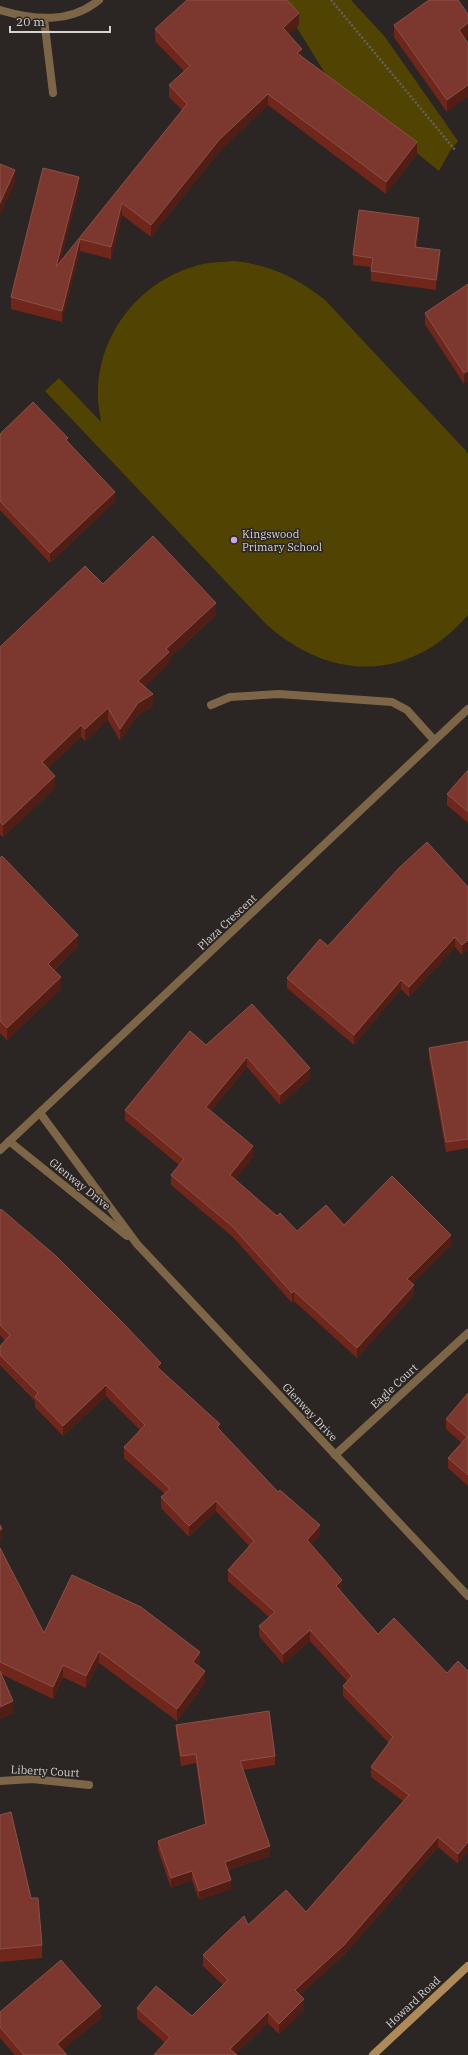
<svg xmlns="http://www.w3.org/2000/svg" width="468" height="2055" viewBox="0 0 468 2055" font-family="'IBM Plex Serif',serif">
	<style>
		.green { fill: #514402 }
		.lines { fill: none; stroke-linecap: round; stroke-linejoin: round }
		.path { stroke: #64605d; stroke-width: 2.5; stroke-dasharray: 2 2; stroke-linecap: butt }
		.service { stroke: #7d6648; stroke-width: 8 }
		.minor { stroke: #7d6648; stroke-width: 8 }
		.secondary { stroke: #ae8a59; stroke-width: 8 }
		.wall { fill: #71261b }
		.shaded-wall { fill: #511e16 }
		.building { fill: #7c382e; stroke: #8a5048 }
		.poi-dot { fill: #c8a6ef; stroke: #2b2623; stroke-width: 1.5 }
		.labels { text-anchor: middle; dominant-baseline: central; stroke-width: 3; stroke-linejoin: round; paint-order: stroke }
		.poi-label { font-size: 11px; fill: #d5d2d0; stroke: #2b2623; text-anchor: start }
		.street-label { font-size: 11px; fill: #d5d2d0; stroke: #2b2623 }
	</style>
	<rect width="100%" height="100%" fill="#2b2623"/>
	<g class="green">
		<polygon points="280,0 351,0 385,37 458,141 450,151 439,171 331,83"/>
		<path d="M235 261C270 265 298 278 325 300L468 453V615C410 682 332 682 267 625L45 391 59 378 101 422C100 412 97 402 98 392 99 332 141 280 199 265 210 262 223 262 235 261Z"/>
	</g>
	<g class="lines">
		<polyline class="path" points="331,0 455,150"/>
		<polyline class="service" points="211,705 230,697 279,694 392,702 407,710 434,740"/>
		<g class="minor">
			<path d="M0 10C34 20 70 24 99 0"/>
			<polyline points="44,19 53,93"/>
			<polyline points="40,1113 137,1244 468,1596"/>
			<polyline points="9,1141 127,1236"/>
			<polyline points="0,1150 468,709"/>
			<polyline points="335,1455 468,1333"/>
			<polyline points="0,1781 32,1779 89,1785"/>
		</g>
		<polyline class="secondary" points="373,2055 468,1966"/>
	</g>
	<g class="wall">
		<polygon points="468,14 468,36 465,38 447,112 394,37 394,25"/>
		<polygon points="299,25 289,34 302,57 417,154 386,194 268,105 219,152 151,237 122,215 111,259 80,251 62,322 11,309 11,297 79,189 60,262 182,110 169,97 169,85 184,71 155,41 155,29"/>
		<polygon points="419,227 417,247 440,260 436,290 371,281 371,267 353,265 353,255"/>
		<polygon points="468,284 464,384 425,324 425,313"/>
		<polygon points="0,434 68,442 115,501 50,563 0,510"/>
		<polygon points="103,584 216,615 169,659 169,664 144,686 153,706 138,715 120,741 108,720 85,741 81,737 48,768 55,788 3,837 0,834 0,647"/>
		<polygon points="468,770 468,823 447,805 447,794"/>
		<polygon points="0,858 78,947 54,970 61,989 7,1040 0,1033"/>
		<polygon points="468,887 468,949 462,955 455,947 409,997 401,989 354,1045 287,988 287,978 328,946"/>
		<polygon points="252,1004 310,1078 280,1105 247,1067 211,1111 253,1157 235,1179 277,1216 297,1231 344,1225 451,1245 412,1284 414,1295 357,1358 294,1301 292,1303 233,1237 171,1185 171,1175 179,1165 125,1120 125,1110 206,1045"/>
		<polygon points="468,1041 468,1148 446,1152 429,1057 429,1048"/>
		<polygon points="0,1211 161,1370 220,1431 320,1535 311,1545 342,1590 341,1592 378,1634 447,1673 458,1661 458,1864 438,1847 344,1955 300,1995 304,2010 279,2034 268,2023 236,2054 165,2043 137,2018 137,2008 192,2016 223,1985 203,1966 203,1955 248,1925 306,1912 403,1801 371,1777 371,1767 389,1743 343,1696 343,1686 347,1681 310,1641 283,1664 259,1636 259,1626 269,1617 228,1581 228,1570 249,1546 216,1511 189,1537 161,1508 161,1497 165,1494 124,1458 124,1447 140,1430 106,1396 63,1436 35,1407 35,1401 0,1365 0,1346 5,1341 0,1335"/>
		<polygon points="468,1393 468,1486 448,1468 448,1458 462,1443 446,1429 446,1419"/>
		<polygon points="0,1548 44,1633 200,1664 199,1666 205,1683 177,1721 99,1663 86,1688 63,1677 53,1699 1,1674 13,1713 0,1719"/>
		<polygon points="176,1725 275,1756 275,1765 243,1770 270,1856 228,1870 231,1889 199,1900 192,1880 171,1888 158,1850 158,1841 205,1824 196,1763 181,1766 176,1734"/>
		<polygon points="0,1815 42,1945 42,1958 0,1962"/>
		<polygon points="0,2012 101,2018 62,2050 67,2055 15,2055 0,2038"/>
	</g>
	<g class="shaded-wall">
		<polygon points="299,13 299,25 283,40 283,28"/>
		<polygon points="468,23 468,36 459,42 459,30"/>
		<polygon points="302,49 302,61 297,53"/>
		<polygon points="468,85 468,97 447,112 447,100"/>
		<polygon points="268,94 268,105 219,152 151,237 151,225 219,140"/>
		<polygon points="417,142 417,154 386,194 386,182"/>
		<polygon points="15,170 15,183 0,215 0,203"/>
		<polygon points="79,177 79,189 56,279 56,267"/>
		<polygon points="122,203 122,215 111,259 111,247"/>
		<polygon points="419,218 419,227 415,257 415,247"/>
		<polygon points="80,239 80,251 62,322 62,311"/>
		<polygon points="440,250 440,260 436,290 436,280"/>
		<polygon points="468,371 468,382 464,384 464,373"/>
		<polygon points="115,492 115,501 50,563 50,553"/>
		<polygon points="216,603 216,615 169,659 169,664 138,693 138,681 166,649"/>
		<polygon points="153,694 153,706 138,715 120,741 120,729 138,703"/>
		<polygon points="108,708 108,720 85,741 85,729"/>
		<polygon points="81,725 81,737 42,774 42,762"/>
		<polygon points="55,776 55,788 3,837 3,825"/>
		<polygon points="78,935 78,947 48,975 48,964"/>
		<polygon points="455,937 455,947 409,997 409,987"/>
		<polygon points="468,940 468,949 462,955 462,945"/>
		<polygon points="61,977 61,989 7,1040 7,1028"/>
		<polygon points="401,980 401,989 354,1045 354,1035"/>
		<polygon points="247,1057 247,1067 206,1117 206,1107"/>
		<polygon points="310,1068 310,1078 280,1105 280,1095"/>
		<polygon points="253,1146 253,1157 230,1185 230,1175"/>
		<polygon points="451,1235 451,1245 407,1290 407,1279"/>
		<polygon points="414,1285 414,1295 357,1358 357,1348"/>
		<polygon points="294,1291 294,1301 292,1303 292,1293"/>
		<polygon points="161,1363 161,1373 157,1367"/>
		<polygon points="106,1385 106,1396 63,1436 63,1426"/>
		<polygon points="220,1424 220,1434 217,1427"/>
		<polygon points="216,1501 216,1511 189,1537 189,1526"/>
		<polygon points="320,1525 320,1535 307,1550 307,1540"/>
		<polygon points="2,1529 2,1541 0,1542 0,1530"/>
		<polygon points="342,1580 342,1590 336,1597 336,1586"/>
		<polygon points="310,1630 310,1641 283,1664 283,1654"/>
		<polygon points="99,1651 99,1663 86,1688 86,1676"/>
		<polygon points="200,1652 200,1664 193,1674 193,1662"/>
		<polygon points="63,1665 63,1677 53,1699 53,1687"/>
		<polygon points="205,1671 205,1683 177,1721 177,1709"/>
		<polygon points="13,1701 13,1713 0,1719 0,1707"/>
		<polygon points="438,1837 438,1847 344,1955 295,2000 295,1990"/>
		<polygon points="468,1842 468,1852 458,1864 458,1854"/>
		<polygon points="270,1846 270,1856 225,1871 225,1862"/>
		<polygon points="192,1871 192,1880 171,1888 171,1878"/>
		<polygon points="231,1880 231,1889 199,1900 199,1891"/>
		<polygon points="304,1999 304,2010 279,2034 279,2024"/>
		<polygon points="101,2006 101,2018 57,2055 57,2044"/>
		<polygon points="268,2012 268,2023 235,2055 230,2049"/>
	</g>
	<g class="building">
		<polygon points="187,0 287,0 299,13 283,28 302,49 297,53 417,142 386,182 268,94 219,140 151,225 122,203 111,247 80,239 62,311 11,297 43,168 79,177 56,267 187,104 169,85 190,66 155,29"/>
		<polygon points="429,0 458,0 468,14 468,23 459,30 468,43 468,85 447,100 394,25"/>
		<polygon points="0,164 15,170 0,203"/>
		<polygon points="359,210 419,218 415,247 440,250 436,280 371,271 373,258 353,255"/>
		<polygon points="468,284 468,371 464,373 425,313"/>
		<polygon points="33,402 68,438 66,440 115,492 50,553 0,501 0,434"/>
		<polygon points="153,536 216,603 166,649 169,652 138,681 153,694 138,703 120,729 108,708 85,729 81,725 42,762 55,776 3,825 0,822 0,647 85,566 103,584"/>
		<polygon points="468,770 468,812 447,794"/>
		<polygon points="427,842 468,887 468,940 462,945 455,937 409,987 401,980 354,1035 287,978 320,939 328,946 399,868"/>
		<polygon points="2,856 78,935 48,964 61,977 7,1028 0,1021 0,858"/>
		<polygon points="252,1004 310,1068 280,1095 247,1057 206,1107 253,1146 230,1175 277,1216 280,1213 297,1231 326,1205 344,1225 392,1176 451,1235 407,1279 414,1285 357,1348 294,1291 292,1293 233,1227 171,1175 184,1159 125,1110 190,1031 206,1045"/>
		<polygon points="468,1041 468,1139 446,1142 429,1048"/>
		<polygon points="1,1209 56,1256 123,1323 161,1363 157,1367 220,1424 217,1427 278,1492 280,1490 320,1525 307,1540 342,1580 336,1586 378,1634 394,1618 447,1673 458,1661 468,1671 468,1842 458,1854 438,1837 344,1945 295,1990 304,1999 279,2024 268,2012 230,2049 237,2055 154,2055 170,2037 137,2008 156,1986 192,2016 228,1980 203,1955 244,1916 248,1925 286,1890 306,1912 409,1795 371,1767 393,1737 343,1686 352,1676 310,1630 283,1654 259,1626 275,1612 228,1570 254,1541 216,1501 189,1526 161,1497 170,1489 124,1447 145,1425 106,1385 63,1426 35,1397 38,1393 0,1355 0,1346 10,1335 0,1325 0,1211"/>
		<polygon points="468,1393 468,1475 448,1458 467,1437 446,1419"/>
		<polygon points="0,1525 2,1529 0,1530"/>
		<polygon points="0,1548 44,1633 72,1575 141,1607 200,1652 193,1662 205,1671 177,1709 99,1651 86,1676 63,1665 53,1687 0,1662"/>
		<polygon points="0,1671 13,1701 0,1707"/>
		<polygon points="269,1711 275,1756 240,1761 270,1846 225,1862 231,1880 199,1891 192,1871 171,1878 158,1841 206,1824 196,1754 181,1756 176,1725"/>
		<polygon points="11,1812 31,1898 38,1898 42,1945 0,1949 0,1815"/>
		<polygon points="61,1960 101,2006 57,2044 67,2055 24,2055 0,2027 0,2012"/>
	</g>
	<circle class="poi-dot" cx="234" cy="540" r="4"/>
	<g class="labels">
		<g class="poi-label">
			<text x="242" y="534">Kingswood<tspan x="242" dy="13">Primary School</tspan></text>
		</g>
		<g class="street-label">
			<text transform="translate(227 922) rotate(-43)">Plaza Crescent</text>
			<text transform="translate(80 1184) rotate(39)">Glenway Drive</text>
			<text transform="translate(394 1386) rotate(-43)">Eagle Court</text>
			<text transform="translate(310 1412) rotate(47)">Glenway Drive</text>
			<text transform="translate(45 1771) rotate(3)">Liberty Court</text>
			<text transform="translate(413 2002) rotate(-43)">Howard Road</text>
		</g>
	</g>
	<path d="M10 26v6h100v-6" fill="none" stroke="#d5d2d0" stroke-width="2"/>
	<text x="16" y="26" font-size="12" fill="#d5d2d0" stroke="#2b2623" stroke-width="3" paint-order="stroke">20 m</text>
</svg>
